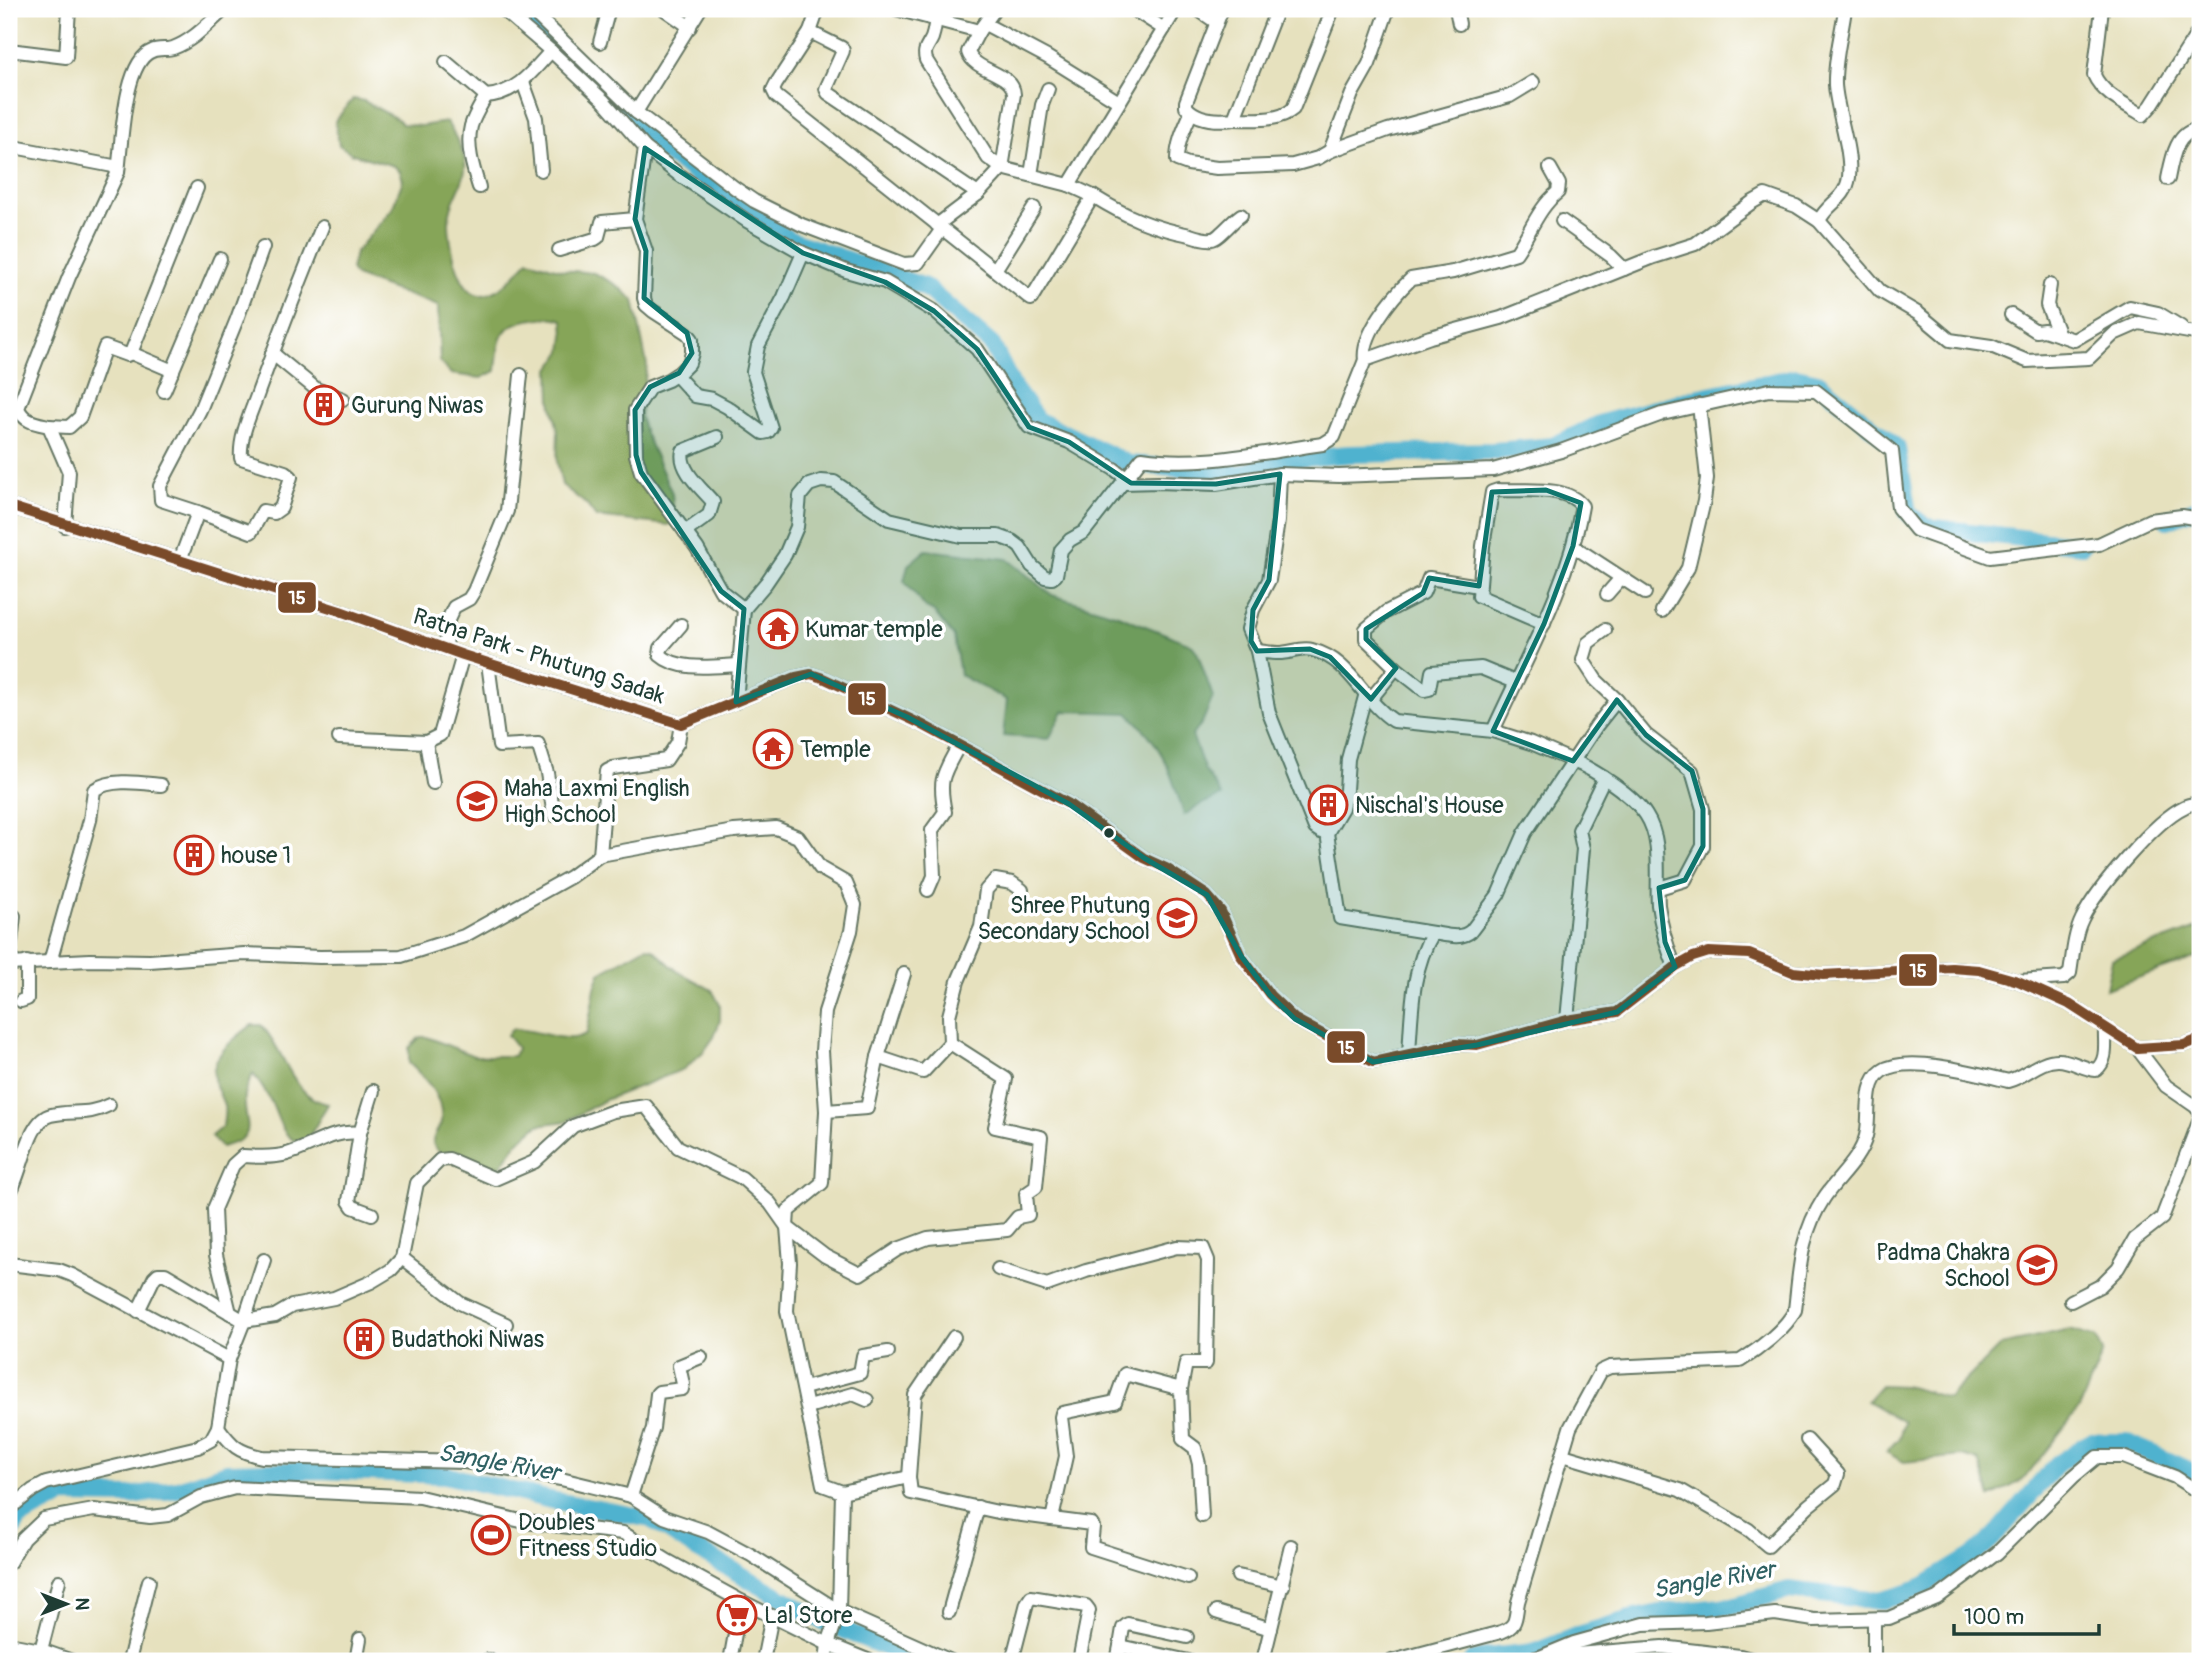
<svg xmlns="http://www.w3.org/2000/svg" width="2209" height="1670" viewBox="0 0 2209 1670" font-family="Pangolin,sans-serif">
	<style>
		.forest { fill: #86a558; stroke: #527146; stroke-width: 2 }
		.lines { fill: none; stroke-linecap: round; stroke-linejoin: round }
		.river { stroke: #50b2cf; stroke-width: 18 }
		.minor-casing { stroke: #657664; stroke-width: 16 }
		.minor { stroke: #fff; stroke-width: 12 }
		.bus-1-casing { stroke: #fff; stroke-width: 16 }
		.bus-1 { stroke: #7a4b2a; stroke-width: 10 }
		.marked { fill: #0f766e; fill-opacity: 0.2; stroke: #0f766e; stroke-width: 5; stroke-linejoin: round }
		.bus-dot { fill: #1f3d34; stroke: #fff; stroke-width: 2.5 }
		.labels { text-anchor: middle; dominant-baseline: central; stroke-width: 7; stroke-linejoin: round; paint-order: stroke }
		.poi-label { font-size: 23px; fill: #1f3d34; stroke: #fff; text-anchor: start }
		.street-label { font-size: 23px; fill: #1f3d34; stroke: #fff }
		.water-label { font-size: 24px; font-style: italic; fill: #2e6062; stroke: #fff }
		.line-badge { stroke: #fff; stroke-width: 2.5 }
		.badge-label { font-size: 19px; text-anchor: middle; font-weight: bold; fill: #fff }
	</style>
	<rect width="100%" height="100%" fill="#fff"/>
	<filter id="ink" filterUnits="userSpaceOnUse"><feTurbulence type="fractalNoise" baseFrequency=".0143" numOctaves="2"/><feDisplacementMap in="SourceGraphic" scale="14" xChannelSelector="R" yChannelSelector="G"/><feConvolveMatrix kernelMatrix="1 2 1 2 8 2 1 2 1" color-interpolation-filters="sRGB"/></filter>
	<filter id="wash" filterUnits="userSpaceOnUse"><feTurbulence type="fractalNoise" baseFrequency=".00686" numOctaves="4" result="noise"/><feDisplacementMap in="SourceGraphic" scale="28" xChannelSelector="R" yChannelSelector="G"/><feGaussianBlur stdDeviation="1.57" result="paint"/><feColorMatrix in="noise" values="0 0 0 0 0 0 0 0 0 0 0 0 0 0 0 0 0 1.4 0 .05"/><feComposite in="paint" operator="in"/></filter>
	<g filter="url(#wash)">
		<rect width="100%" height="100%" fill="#e6e1be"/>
		<g class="forest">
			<path d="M353 99 364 101 399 120 402 124 420 126 447 122C453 133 464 149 465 162 468 182 448 200 449 223 449 242 459 304 488 294 505 289 517 272 529 260L562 270 594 273 615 284 634 300 647 365 640 416 645 433 672 493 674 518 669 525 596 517 586 504 562 485 557 462 558 431 551 401 550 369 562 351 564 336 563 320C553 316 544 318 535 319 499 323 499 338 496 371L481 378 451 374 440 362 438 306 355 276 351 269 355 253 392 209 403 180 400 171 394 166 353 154 339 145 335 121Z"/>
			<path d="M926 550 1007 559 1052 595 1118 615 1191 644 1197 652 1213 697 1202 723 1192 735 1205 771 1222 796 1204 803 1184 815C1170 770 1164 746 1128 713L1063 711 1049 739 1003 736 1007 700 960 675 954 637 934 612 926 608 904 581 908 565Z"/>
			<polygon points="2200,927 2200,956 2106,989 2112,959"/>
			<path d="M646 947 653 949 677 971 712 990 720 1005V1020L714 1037 704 1051 684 1069 605 1100 567 1121 538 1125 517 1143 499 1169C485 1168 434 1160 433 1142 433 1134 440 1129 441 1122 444 1097 426 1079 409 1063V1048L420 1037H427L474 1056H514L517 1048 507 1035 512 1029C536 1028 567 1047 587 1033L595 988 600 973Z"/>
			<path d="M252 1025H261C285 1049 291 1098 328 1104L308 1139 301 1143C280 1138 279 1115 269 1098 264 1090 259 1081 253 1074 250 1080 246 1088 245 1095 242 1126 263 1136 221 1147L211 1136 223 1126C227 1099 222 1105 215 1083 207 1057 235 1038 252 1025Z"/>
			<polygon points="2070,1330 2096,1338 2103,1352 2080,1407 2023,1480 1991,1497 1979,1461 1963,1456 1904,1462 1886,1452 1899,1438 1904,1422 1867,1401 1881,1385 1905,1386 1948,1398 2001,1345"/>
		</g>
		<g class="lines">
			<g class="river">
				<polyline points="519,9 643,128 655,145 790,240 925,287 992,345 1013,387 1037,420 1129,464 1240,474 1282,460 1349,454 1494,451 1553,446 1602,423 1695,398 1796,377 1818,382 1897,448 1908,513 1926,527 2082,545"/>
				<polyline points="2167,520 2195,509 2200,511"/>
				<polyline points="9,1536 19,1518 63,1495 130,1496 178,1489 227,1472 319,1470 445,1475 551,1500 651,1519 696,1549 822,1621 919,1661"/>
				<polyline points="1472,1661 1487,1657 1535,1652 1578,1635 1630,1619 1660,1613 1732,1606 1789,1590 1879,1601 1902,1595 1925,1585 1974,1555 1995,1536 2057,1464 2091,1442 2126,1442 2200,1475"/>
			</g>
		</g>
	</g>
	<g filter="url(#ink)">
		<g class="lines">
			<defs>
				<g id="minor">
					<polyline points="502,9 551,51 603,100 645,148 678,174 747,221 803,253 846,271 885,282 934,311 977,349 1029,427 1069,442 1114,469 1126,478"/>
					<polyline points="530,9 636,112 735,188 754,201 802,225 904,264 918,263 942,229"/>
					<polyline points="664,9 690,27"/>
					<path d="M818 9 810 32 776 84 773 90 776 96 1031 299 1093 196 1069 185 1002 168 988 158 926 60C923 49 928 47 932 38 936 27 934 19 940 9"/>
					<polyline points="896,9 979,31"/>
					<polyline points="1133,9 1164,29"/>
					<polyline points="1197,9 1216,22"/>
					<path d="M1222 9 1186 102V107C1197 120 1217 121 1234 119L1277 9"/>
					<polyline points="1456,9 1459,24"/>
					<path d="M2102 9 2094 75C2102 94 2127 105 2143 115L2151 106 2200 29"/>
					<polyline points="985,24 1047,57 1119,102"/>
					<path d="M810 32 842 48 843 51 826 89 828 93 978 194 1002 168 1014 94C1013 72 974 72 968 52L979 31 995 9"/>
					<polyline points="600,42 609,9"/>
					<polyline points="9,50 66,57 69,9"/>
					<path d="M446 62 486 96C516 94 533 71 551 51"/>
					<polyline points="523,82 536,118 541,170"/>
					<polyline points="636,112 700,9"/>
					<path d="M1191 113C1184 129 1177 143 1177 160L1188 164 1217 168 1293 165 1318 158 1330 151 1352 94 1369 64 1388 9"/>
					<path d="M1234 119C1253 119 1278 122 1293 109L1333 9"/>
					<path d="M9 146 113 166 118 172 69 277 18 408C24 422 35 423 49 426L69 472 65 526"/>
					<polyline points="645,148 635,219 646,251 644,298 646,305 653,311 687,333 692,339 692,353 689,363 679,373 668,380 650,387 635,410 636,455 641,472 697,548 721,591 744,609"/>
					<polyline points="1330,151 1388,130 1510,96 1533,82"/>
					<path d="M118 172C122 144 123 62 152 51 158 48 167 50 173 48 193 41 210 22 225 9"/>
					<polyline points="1031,175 1042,105 1048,89"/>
					<path d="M2168 179C2172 158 2176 131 2200 129"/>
					<polyline points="1069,185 1176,9"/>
					<path d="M479 187C473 168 466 146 471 126 474 116 481 105 486 96"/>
					<path d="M1093 196C1127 217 1150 227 1190 235 1196 237 1206 240 1212 239 1218 239 1233 220 1241 215"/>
					<polyline points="1562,221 1611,256 1624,269"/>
					<path d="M1819 221C1827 203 1846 200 1849 177 1852 150 1837 113 1835 85 1834 60 1842 33 1845 9"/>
					<polyline points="937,225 978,194"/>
					<polyline points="559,250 595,239 598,237 602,222 635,219"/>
					<polyline points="995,270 1034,208"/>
					<polyline points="2050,285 2047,305 2059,335 2074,340 2130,307 2158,313 2181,327"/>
					<polyline points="2011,315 2036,331 2044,330 2059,335"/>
					<polyline points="131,353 173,371"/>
					<polyline points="272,353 316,389 343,399"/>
					<path d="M1365 360C1361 335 1393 296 1411 279L1453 272 1516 253C1530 233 1538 208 1558 192L1559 184 1550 168"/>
					<polyline points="676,375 695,396 712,399 727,407 763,433 768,432 771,428 753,372 758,346 784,297 803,253"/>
					<polyline points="164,391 220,259"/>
					<polyline points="49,426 69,427 80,417 105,347 127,355 131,353 197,188"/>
					<polyline points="1280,474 1278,521 1269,580 1253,610 1248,629 1257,651 1269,713 1315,828 1321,832 1327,833 1340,918 1433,933"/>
					<polyline points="1123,483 1158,482 1216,484 1280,474 1339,476 1493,470 1561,451 1662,414 1769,390 1816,391 1892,451 1898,508 1916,530 1990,557 2099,544 2150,520 2182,516 2200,519"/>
					<polyline points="9,506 340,611 463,655 681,724 796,677 811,674 823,678 921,724 1069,804 1144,858 1166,868 1207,895 1221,911 1241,956 1270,995 1295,1019 1373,1062 1456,1044 1477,1045 1567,1020 1617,1012 1675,967 1693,957 1709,952 1749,954 1793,972 1823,975 1952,968 1979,970 2018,981 2069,1004 2137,1048 2184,1045 2200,1039"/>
					<polyline points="198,512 161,500 160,486 200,410 237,319 263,247"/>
					<path d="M685 532 709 515 713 502C702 489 678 469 683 451L717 437"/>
					<polyline points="1573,546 1645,593"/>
					<path d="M180 560 198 512 251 532 263 511 274 513 281 508 291 477 285 472 241 458C239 436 252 411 259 390 279 335 300 281 322 227"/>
					<polyline points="1479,586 1429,578 1423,593 1386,612 1366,629 1366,639 1396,668 1424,690 1429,689 1432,672 1481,668 1515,682"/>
					<polyline points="1607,594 1621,578"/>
					<polyline points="1662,611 1688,568 1704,501 1707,478 1699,405"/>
					<path d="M681 625 661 648 660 655C679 672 715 666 739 665"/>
					<path d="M1605 630 1588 643 1583 660 1596 680 1617 700 1597 725 1573 761C1595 770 1633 795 1646 815 1663 841 1656 876 1658 905 1661 927 1667 947 1675 967"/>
					<polyline points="446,648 448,620 454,607 469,599 474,591 507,511 521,375"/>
					<path d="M1257 651C1264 652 1272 653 1279 653 1290 653 1302 647 1312 650 1352 660 1362 701 1394 721L1493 731 1531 743 1573 761 1525 833 1498 895 1471 931C1461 940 1446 935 1433 933 1411 969 1412 1012 1409 1053"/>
					<polyline points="488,663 499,746 538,744 547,773 554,815"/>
					<polyline points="1370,700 1396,668"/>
					<polyline points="1617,700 1646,735 1692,771 1703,809 1703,846 1685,880 1659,888"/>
					<path d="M736 702 744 609 766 583 785 555 797 527 800 496 809 485 821 481 834 482 889 519 961 536H998L1012 541 1020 547 1032 566 1045 577 1052 578 1056 575 1061 550 1070 540 1084 532 1142 458C1201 467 1264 452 1323 444L1334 437 1365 360 1430 337 1501 318 1654 257 1695 244 1751 203 1765 195 1796 206 1819 221 1880 291 1919 314 1950 340 1991 346 2027 361 2089 358 2114 334 2139 323 2200 334"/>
					<path d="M1493 731C1526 658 1568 586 1582 506 1566 484 1522 492 1498 490L1492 492 1483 546 1479 596 1544 624"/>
					<polyline points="339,738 426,742"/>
					<polyline points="433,783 426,742 440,735 463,655"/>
					<polyline points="1327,833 1342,808 1346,790 1348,759 1366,693"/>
					<polyline points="600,855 734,831 776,828 798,837 820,868 846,883 855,905 851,931 825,1012 822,1051 826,1111 822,1183 788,1211 787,1227 790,1263 787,1311 823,1485 842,1492 909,1477 911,1493 998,1512 1052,1519 1066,1456 1061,1417 1062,1413 1115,1402 1125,1374 1181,1389 1186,1363 1206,1363 1208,1260 1203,1248 1177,1247 1086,1271 1047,1285 998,1269"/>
					<path d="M928 890 934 876 932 830 945 812C938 778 943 775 959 745"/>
					<path d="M50 962 90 820 94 790C111 778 141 783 161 785"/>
					<polyline points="9,964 90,960 150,961 244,954 320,957 401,956 464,936 570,877 600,855 607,771 613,768 666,760 678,742 681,724"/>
					<polyline points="13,964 10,951 14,916"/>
					<path d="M2018 981 2064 978 2070 973C2073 955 2074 935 2082 919 2095 891 2156 820 2184 807 2189 804 2195 804 2200 803"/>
					<polyline points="21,1001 27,999 27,962"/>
					<polyline points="1567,1020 1583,849 1579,830 1604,778"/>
					<polyline points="950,1043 949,1016 958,981 981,927 986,890 995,880 1012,883 1022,890"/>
					<polyline points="2137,1048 2166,1086 2195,1106 2200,1112"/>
					<polyline points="826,1111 867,1108 878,1057"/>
					<path d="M9 1194C22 1175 27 1120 51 1115 73 1110 88 1116 109 1105"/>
					<polyline points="372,1214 353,1207 349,1201 360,1133 373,1091"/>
					<polyline points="402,1258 460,1303 506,1324"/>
					<polyline points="9,1264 59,1270 72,1275 229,1359"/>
					<polyline points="2071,1301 2100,1286 2118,1268 2135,1239 2162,1218 2200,1119"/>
					<polyline points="138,1311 154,1278 158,1274 165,1274 244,1321 275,1316 292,1306 334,1298 371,1282 391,1270 402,1258 417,1183 440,1160 449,1159 495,1179 534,1162 573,1126 613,1111 646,1106 678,1147 742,1178 770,1203 787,1227 825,1256 860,1274 898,1249 928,1238 1007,1230 1018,1217 1028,1215 1026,1194 1036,1187 1041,1137 995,1127 1006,1079 950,1043 923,1072 878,1057 904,974"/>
					<path d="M230 1313 216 1255 214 1209 233 1165 243 1156C257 1157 274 1158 287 1154 312 1147 334 1129 360 1133"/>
					<polyline points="701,1357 679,1366 683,1384 682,1389 659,1392 657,1394 653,1428 631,1496 664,1517 708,1532 751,1555 839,1611 951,1661"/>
					<polyline points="804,1388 860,1373 863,1356 888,1352"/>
					<polyline points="1181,1389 1183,1439 1195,1448 1199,1464 1202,1516"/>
					<polyline points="808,1407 853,1394 867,1400"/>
					<path d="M218 1427C232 1446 238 1452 262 1457L465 1462 561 1479 631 1496"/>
					<polyline points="1563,1455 1680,1490 1749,1530 1768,1546 1808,1506 1835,1484 1838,1474 1807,1440"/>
					<polyline points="909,1477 915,1395 954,1337"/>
					<polyline points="9,1509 33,1490 46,1483 198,1447 211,1440 218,1427 229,1359 244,1321 264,1260"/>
					<polyline points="1052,1519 1091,1524 1093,1527 1091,1547 1188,1578"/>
					<polyline points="9,1563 23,1539 44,1519 94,1510 150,1517 168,1515 201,1497 235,1488 420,1497 525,1522 623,1533 668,1561 741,1601 828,1644 870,1661"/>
					<polyline points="1238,1576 1283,1586"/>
					<polyline points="949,1612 978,1507"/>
					<polyline points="1216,1612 1271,1629"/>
					<polyline points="1874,1619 1874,1661"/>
					<polyline points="9,1644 41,1650 72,1661"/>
					<polyline points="1120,1646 1123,1628 1128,1624 1187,1637"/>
					<polyline points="41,1650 59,1581"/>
					<polyline points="1540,1657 1574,1643 1643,1624 1706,1622 1775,1614 1814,1620 1889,1618 1937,1598 1997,1553 2073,1477 2097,1457 2123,1457 2175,1477 2200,1493"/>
					<polyline points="129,1661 149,1581"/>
					<polyline points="356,1661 360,1639"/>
					<polyline points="489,1661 489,1660"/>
					<polyline points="730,1661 741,1601"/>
					<polyline points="763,1661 772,1616"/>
					<polyline points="826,1661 828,1644 839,1611 842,1492"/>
					<polyline points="1012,1661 1027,1603 1031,1597 1086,1606 1089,1610 1079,1661"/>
					<polyline points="1117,1661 1120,1646 1189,1661"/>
					<polyline points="1263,1661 1291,1546"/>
					<path d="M1392 1661 1501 1632C1518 1626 1515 1617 1518 1602L1570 1428 1601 1371 1610 1367 1740 1361C1758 1350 1786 1329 1795 1310 1800 1267 1800 1235 1824 1198 1837 1178 1860 1160 1866 1136 1871 1117 1863 1084 1882 1071 1907 1054 1980 1074 2008 1081 2025 1077 2039 1060 2058 1060 2071 1060 2083 1069 2096 1070 2109 1059 2104 1042 2105 1027"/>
					<polyline points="1522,1661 1540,1657 1662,1647 1740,1656 1758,1661"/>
				</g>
			</defs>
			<use href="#minor" class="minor-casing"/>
			<use href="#minor" class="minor"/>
			<defs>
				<polyline id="bus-1" points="9,506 340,611 463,655 681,724 796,677 811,674 823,678 921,724 1069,804 1144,858 1166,868 1207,895 1221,911 1241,956 1270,995 1295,1019 1373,1062 1456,1044 1477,1045 1567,1020 1617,1012 1675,967 1693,957 1709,952 1749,954 1793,972 1823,975 1952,968 1979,970 2018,981 2069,1004 2137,1048 2184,1045 2200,1039"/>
			</defs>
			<use href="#bus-1" class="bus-1-casing"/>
			<use href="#bus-1" class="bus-1"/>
		</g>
	</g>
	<path class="marked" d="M645 148 803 253 885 282 934 311 977 349 1029 427 1069 442 1131 483 1216 484 1280 474 1269 580 1253 610 1251 641 1257 651 1310 649 1330 657 1371 699 1396 668 1366 639V629L1423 593 1429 578 1479 586 1492 492 1546 490 1581 503 1573 546 1544 624 1493 731 1573 761 1617 700 1646 735 1692 771 1703 809V846L1685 880 1659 888 1665 942 1675 967 1617 1012 1477 1045 1373 1062 1295 1019 1270 995 1241 956 1207 895 1144 858 1069 804 907 717 811 674 736 702 744 609 721 591 641 472 636 455 635 410 650 387 679 373 692 353 687 333 644 298 646 251 635 219Z"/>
	<defs>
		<symbol id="building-ring" viewBox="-11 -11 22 22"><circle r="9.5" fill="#fff" stroke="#c8321e" stroke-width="1.5"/><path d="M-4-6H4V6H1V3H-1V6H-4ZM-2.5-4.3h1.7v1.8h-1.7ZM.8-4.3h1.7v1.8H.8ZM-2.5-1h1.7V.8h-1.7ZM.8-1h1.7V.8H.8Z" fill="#c8321e"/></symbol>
		<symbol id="temple-ring" viewBox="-11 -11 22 22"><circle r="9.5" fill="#fff" stroke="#c8321e" stroke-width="1.5"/><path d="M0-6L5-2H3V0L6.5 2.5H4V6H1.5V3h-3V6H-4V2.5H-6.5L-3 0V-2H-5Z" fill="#c8321e"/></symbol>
		<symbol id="school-ring" viewBox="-11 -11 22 22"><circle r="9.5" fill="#fff" stroke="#c8321e" stroke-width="1.5"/><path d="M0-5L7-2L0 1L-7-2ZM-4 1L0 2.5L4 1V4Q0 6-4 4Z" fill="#c8321e"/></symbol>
		<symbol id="stadium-ring" viewBox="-11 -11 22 22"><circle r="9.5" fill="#fff" stroke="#c8321e" stroke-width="1.5"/><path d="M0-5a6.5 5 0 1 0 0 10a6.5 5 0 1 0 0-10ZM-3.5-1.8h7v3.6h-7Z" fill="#c8321e"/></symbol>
		<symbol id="supermarket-ring" viewBox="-11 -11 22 22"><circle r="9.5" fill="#fff" stroke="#c8321e" stroke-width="1.5"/><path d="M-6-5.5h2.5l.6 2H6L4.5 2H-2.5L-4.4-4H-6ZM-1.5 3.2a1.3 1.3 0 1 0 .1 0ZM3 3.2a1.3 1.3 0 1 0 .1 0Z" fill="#c8321e"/></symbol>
	</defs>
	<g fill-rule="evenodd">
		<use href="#building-ring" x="302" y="383" width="44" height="44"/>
		<use href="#temple-ring" x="756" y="607" width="44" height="44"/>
		<use href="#temple-ring" x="751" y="727" width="44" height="44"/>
		<use href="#school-ring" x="455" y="779" width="44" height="44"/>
		<use href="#building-ring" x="1306" y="783" width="44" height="44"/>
		<use href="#building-ring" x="172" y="833" width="44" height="44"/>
		<use href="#school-ring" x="1155" y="896" width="44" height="44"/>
		<use href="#school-ring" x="2015" y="1243" width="44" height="44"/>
		<use href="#building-ring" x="342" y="1317" width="44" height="44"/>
		<use href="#stadium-ring" x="469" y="1513" width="44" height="44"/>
		<use href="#supermarket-ring" x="715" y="1593" width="44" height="44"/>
	</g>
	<circle class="bus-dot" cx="1109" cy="833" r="6"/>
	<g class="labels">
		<g class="poi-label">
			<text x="351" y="405">Gurung Niwas</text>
			<text x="805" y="629">Kumar temple</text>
			<text x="800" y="749">Temple</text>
			<text x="504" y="788">Maha Laxmi English<tspan x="504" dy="26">High School</tspan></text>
			<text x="1355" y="805">Nischal's House</text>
			<text x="221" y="855">house 1</text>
			<text x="1150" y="905" text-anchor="end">Shree Phutung<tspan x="1150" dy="26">Secondary School</tspan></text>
			<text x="2010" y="1252" text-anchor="end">Padma Chakra<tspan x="2010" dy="26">School</tspan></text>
			<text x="391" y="1339">Budathoki Niwas</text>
			<text x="518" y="1522">Doubles<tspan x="518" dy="26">Fitness Studio</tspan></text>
			<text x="764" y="1615">Lal Store</text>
		</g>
		<g class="street-label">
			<text transform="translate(539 656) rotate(18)">Ratna Park - Phutung Sadak</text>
		</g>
		<g class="water-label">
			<text transform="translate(499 1463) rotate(10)">Sangle River</text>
			<text transform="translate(1714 1580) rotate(-10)">Sangle River</text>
		</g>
	</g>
	<g class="line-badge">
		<rect x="277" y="581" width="40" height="33" rx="7" fill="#7a4b2a"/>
		<rect x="847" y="682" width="40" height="34" rx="7" fill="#7a4b2a"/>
		<rect x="1898" y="953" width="40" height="34" rx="7" fill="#7a4b2a"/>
		<rect x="1326" y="1030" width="40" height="34" rx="7" fill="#7a4b2a"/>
	</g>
	<g class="badge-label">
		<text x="297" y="604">15</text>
		<text x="867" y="705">15</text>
		<text x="1918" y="977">15</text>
		<text x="1346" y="1054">15</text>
	</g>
	<rect width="2209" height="1670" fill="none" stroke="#fff" stroke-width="35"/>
	<g transform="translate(66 1604) rotate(90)" stroke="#ffffff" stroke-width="5" paint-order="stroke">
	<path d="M0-5L12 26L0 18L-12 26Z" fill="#1f3d34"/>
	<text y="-10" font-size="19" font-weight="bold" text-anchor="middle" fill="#1f3d34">N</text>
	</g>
	<path d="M1954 1624v10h145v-10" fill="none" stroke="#1f3d34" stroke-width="3.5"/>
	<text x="1964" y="1624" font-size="21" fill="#1f3d34" stroke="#ffffff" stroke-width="5" paint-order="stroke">100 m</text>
</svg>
